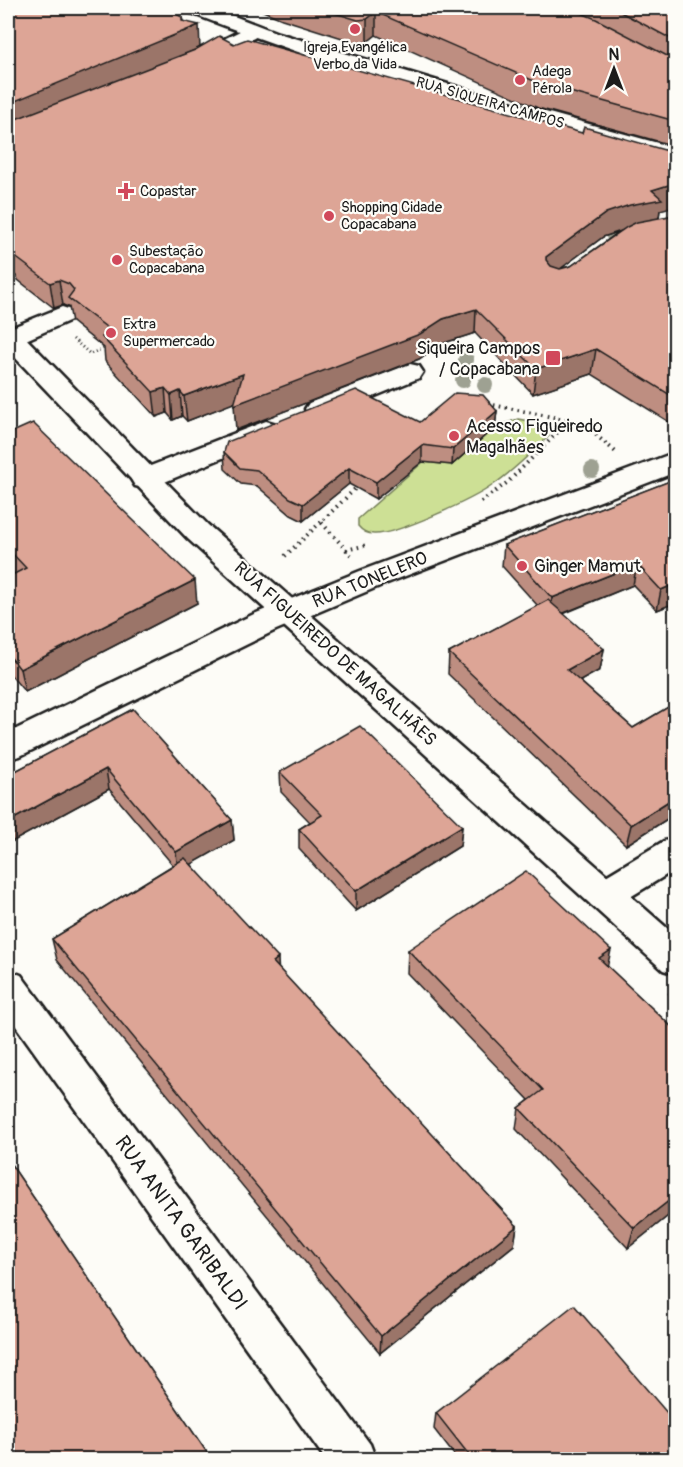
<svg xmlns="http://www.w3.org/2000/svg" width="683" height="1467" viewBox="0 0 683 1467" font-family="Pangolin,sans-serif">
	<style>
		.green { fill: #cde095; stroke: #747e58; stroke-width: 1.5 }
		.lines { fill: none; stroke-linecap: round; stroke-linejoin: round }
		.minor-casing { stroke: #1c1c1c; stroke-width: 5 }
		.major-casing { stroke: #1c1c1c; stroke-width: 5 }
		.path-far2 { stroke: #1c1c1c; stroke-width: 3; stroke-dasharray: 1 3; stroke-linecap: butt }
		.path-far1 { stroke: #1c1c1c; stroke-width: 4; stroke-dasharray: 1.5 4.5; stroke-linecap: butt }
		.path { stroke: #1c1c1c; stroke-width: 4.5; stroke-dasharray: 1.5 5; stroke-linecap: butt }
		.minor { fill: #fdfcf7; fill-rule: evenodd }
		.major { fill: #fdfcf7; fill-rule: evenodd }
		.tree { fill: #9ea192 }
		.wall { fill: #be8e81; stroke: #1c1c1c; stroke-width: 1.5; fill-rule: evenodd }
		.shaded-wall { fill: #9b7469; stroke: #1c1c1c; stroke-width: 1.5 }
		.building { fill: #dda596; stroke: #1c1c1c; stroke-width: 1.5 }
		.poi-dot { fill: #d1495b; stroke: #fdfcf7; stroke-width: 2 }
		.labels { text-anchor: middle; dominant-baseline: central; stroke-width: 4.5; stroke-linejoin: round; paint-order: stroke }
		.far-poi-label { font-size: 15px; fill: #1c1c1c; stroke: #fdfcf7; text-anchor: start }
		.far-street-label { font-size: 15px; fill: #1c1c1c; stroke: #fdfcf7 }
		.poi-label { font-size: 18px; fill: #1c1c1c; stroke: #fdfcf7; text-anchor: start }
		.street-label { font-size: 18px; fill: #1c1c1c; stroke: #fdfcf7 }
		.near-street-label { font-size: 21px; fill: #1c1c1c; stroke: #fdfcf7 }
	</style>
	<rect width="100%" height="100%" fill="#fdfcf7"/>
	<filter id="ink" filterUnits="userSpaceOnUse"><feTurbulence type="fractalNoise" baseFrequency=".0167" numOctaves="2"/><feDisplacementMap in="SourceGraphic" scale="12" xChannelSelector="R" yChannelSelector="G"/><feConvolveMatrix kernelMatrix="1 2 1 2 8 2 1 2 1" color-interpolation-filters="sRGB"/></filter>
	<g filter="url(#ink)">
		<path class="green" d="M518 419 540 423 549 436C531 453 513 471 493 485 474 499 396 535 374 534 367 534 362 531 358 526V519L423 462 452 465 495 427Z"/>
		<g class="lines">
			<defs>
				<g id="minor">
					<polygon points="252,25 259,27 263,31 259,35 198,70 182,70 179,65 182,60"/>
					<polygon points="62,307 71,310 75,315 71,320 19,343 8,344 8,329"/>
					<polygon points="410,364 419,366 423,372 419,378 329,415 319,418 309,415 305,409 309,403"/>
					<polygon points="266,421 276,424 280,430 276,436 155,486 145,488 135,486 131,479 135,472"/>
					<polygon points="676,452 676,472 382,585 276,630 20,756 8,759 8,733 254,614 360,571"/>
					<polygon points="676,837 676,869 617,905 604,910 591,905 586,895 591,885 664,841"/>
					<polygon points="8,970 21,975 370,1444 376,1460 326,1460 8,1015"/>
				</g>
				<g id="major">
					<path d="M185 8H213L278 33 491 97 676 148V162C511 121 346 73 188 12Z"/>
					<polygon points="8,327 17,329 208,525 676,936 676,974 663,970 188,539 8,350"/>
				</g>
			</defs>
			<use href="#minor" class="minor-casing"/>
			<use href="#major" class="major-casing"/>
			<polyline class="path-far2" points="73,339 90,354 104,348"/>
			<g class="path-far1">
				<polyline points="488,404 582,423 618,454"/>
				<polyline points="481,502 508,482 570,420"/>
				<polyline points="346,550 367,545"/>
				<polyline points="351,555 321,522 359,485"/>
				<polyline points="285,556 321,522"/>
			</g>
			<polyline class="path" points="669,992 676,998"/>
			<use href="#minor" class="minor"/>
			<use href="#major" class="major"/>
		</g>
		<g class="tree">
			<circle cx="613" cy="236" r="7"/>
			<circle cx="466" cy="360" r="8"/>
			<circle cx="463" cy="380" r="8"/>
			<circle cx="485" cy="385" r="8"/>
			<circle cx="592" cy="470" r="8"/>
		</g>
		<g class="wall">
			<path d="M8 8 182 17 183 21 200 47 234 44 660 210 659 218 675 215V424L674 425 592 374 533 394 475 333 441 344 419 359 236 430 235 402 187 421 182 416 173 420 167 413 156 417 105 361 104 348 72 322 69 307 63 305 54 308 18 280 17 277 8 269ZM620 231 571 266 561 268 603 237Z"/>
			<polygon points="256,8 675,8 675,146 538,108 376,35 367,42 358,43 282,19"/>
			<polygon points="497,411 495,427 452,465 422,462 376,499 349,484 303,521 291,515 257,486 241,484 225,469 224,452"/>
			<polygon points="8,434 197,603 25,692 9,673 8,673 8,577 14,574 8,567"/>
			<polygon points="675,479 675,603 657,610 633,585 563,614 604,649 600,670 580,681 633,728 675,703 675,814 626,845 448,674 449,653 538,606 502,566 504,545"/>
			<polygon points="133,709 232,820 234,840 191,864 279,969 517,1226 514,1245 380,1353 57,960 52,939 173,865 109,789 8,844 8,775"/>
			<polygon points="280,772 462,826 460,846 356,911 299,849 299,829 310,822 281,792"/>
			<polygon points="408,950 607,966 675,1030 675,1224 668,1216 628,1248 516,1129 519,1108 529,1100 407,973"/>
			<polygon points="8,1160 212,1460 18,1460 16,1456 12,1460 8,1460"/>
			<polygon points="436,1413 675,1460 458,1460 434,1429"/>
		</g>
		<g class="shaded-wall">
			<polygon points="376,12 376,35 367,42 367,19"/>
			<polygon points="182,17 183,32 199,25 200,48 8,129 8,104 182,21"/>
			<polygon points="675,183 675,206 660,210 658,223 627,229 603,237 544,281 546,257 606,213 652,190"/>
			<polygon points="59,280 63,305 54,308 50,283"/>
			<polygon points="476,309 475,333 441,344 419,359 236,430 234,405 443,319"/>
			<polygon points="596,349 592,374 533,394 536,369"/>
			<polygon points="243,374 244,399 187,421 184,396"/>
			<polygon points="165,388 167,413 156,417 153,392"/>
			<polygon points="180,391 182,416 173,420 171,395"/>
			<polygon points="497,411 495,427 452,465 453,449"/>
			<polygon points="422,445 422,462 376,499 376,482"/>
			<polygon points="349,468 349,484 303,521 303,504"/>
			<polygon points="637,564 633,585 549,619 552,598"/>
			<polygon points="195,580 197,603 25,692 20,669"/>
			<polygon points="675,584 675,603 657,610 661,590"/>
			<polygon points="604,649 600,670 564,690 567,670"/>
			<polygon points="106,769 109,789 8,844 8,822"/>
			<polygon points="675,797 675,814 626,845 631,825"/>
			<polygon points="232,820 234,840 178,872 176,852"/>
			<polygon points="462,826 460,846 356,911 356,891"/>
			<polygon points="611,950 606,973 599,958"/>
			<polygon points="278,958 279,979 273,962"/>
			<polygon points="675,1196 668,1216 628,1248 634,1228"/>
			<polygon points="517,1226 514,1245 380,1353 381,1336"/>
			<polygon points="10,1441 16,1456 12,1460 8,1460 8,1443"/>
			<polygon points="675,1452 675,1460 666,1460"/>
		</g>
		<g class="building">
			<polygon points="8,8 165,8 182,17 182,21 199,25 8,104"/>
			<polygon points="318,8 569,8 596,19 675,60 675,121 541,84 376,12 367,19 358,20"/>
			<polygon points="613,8 675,8 675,41"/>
			<polygon points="219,36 234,44 247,39 582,133 584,127 675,153 675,183 652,190 662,199 630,205 606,213 546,257 546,260 551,266 560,269 571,266 627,227 637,222 675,215 675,398 596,349 536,369 476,309 443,319 420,334 234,405 243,374 184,396 180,391 171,395 165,388 153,392 102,337 114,333 68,298 74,290 69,284 59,280 50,283 14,256 16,255 8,248 8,122 195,50"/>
			<polygon points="356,390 420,422 455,393 483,395 497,411 453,449 422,445 376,482 349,468 303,504 290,498 257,470 240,468 224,452 227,442"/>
			<polygon points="33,423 195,580 20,669 8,654 8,577 26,568 8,549 8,434"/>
			<polygon points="675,479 675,584 661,590 637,564 552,598 504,545"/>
			<polygon points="548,600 604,649 567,670 633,728 675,703 675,797 631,825 449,653"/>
			<polygon points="133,709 232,820 176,852 106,769 8,822 8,775"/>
			<polygon points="360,726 462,826 356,891 299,829 322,815 280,772"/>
			<polygon points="185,858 278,958 273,962 517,1226 381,1336 52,939"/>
			<polygon points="526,871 611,950 599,958 675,1030 675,1197 675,1196 634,1228 519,1108 543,1090 408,950"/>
			<polygon points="8,1160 212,1460 21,1460 10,1441 8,1443"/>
			<polygon points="574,1305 675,1422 675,1452 666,1460 473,1460 436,1413"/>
		</g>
	</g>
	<g class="poi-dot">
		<circle cx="355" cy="29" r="6"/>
		<circle cx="520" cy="80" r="6"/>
		<path d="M123 182h6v6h6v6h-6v6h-6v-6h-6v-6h6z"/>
		<circle cx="329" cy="216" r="6"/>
		<circle cx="117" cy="260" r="6"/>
		<circle cx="111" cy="333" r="6"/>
		<rect x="545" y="350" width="16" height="16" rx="3"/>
		<circle cx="454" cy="436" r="6"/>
		<circle cx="522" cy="566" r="6"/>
	</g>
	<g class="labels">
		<g class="far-poi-label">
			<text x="355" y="47" text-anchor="middle">Igreja Evangélica<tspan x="355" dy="17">Verbo da Vida</tspan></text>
			<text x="532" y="71">Adega<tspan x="532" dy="17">Pérola</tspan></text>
			<text x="140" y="191">Copastar</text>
			<text x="341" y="207">Shopping Cidade<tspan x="341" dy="17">Copacabana</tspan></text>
			<text x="129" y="251">Subestação<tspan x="129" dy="17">Copacabana</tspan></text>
			<text x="123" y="324">Extra<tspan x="123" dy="17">Supermercado</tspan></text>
		</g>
		<g class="far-street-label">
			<text transform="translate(490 103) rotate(16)">RUA SIQUEIRA CAMPOS</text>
		</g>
		<g class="poi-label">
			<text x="540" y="348" text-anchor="end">Siqueira Campos<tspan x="540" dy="21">/ Copacabana</tspan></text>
			<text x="466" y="426">Acesso Figueiredo<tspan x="466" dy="21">Magalhães</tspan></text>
			<text x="534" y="566">Ginger Mamut</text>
		</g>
		<g class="street-label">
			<text transform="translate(370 580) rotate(-22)">RUA TONELERO</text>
			<text transform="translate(335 654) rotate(42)">RUA FIGUEIREDO DE MAGALHÃES</text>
		</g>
		<g class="near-street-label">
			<text transform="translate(181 1223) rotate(54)">RUA ANITA GARIBALDI</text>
		</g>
	</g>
	<rect width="683" height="1467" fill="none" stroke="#fdfcf7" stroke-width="30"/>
	<rect x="15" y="15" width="653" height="1437" fill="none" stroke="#1c1c1c" stroke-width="2" filter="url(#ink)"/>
	<g transform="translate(614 69)" stroke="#fdfcf7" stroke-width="4.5" paint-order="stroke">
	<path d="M0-4.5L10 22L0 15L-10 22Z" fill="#1c1c1c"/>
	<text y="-9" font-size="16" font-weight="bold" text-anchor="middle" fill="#1c1c1c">N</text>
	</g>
</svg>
